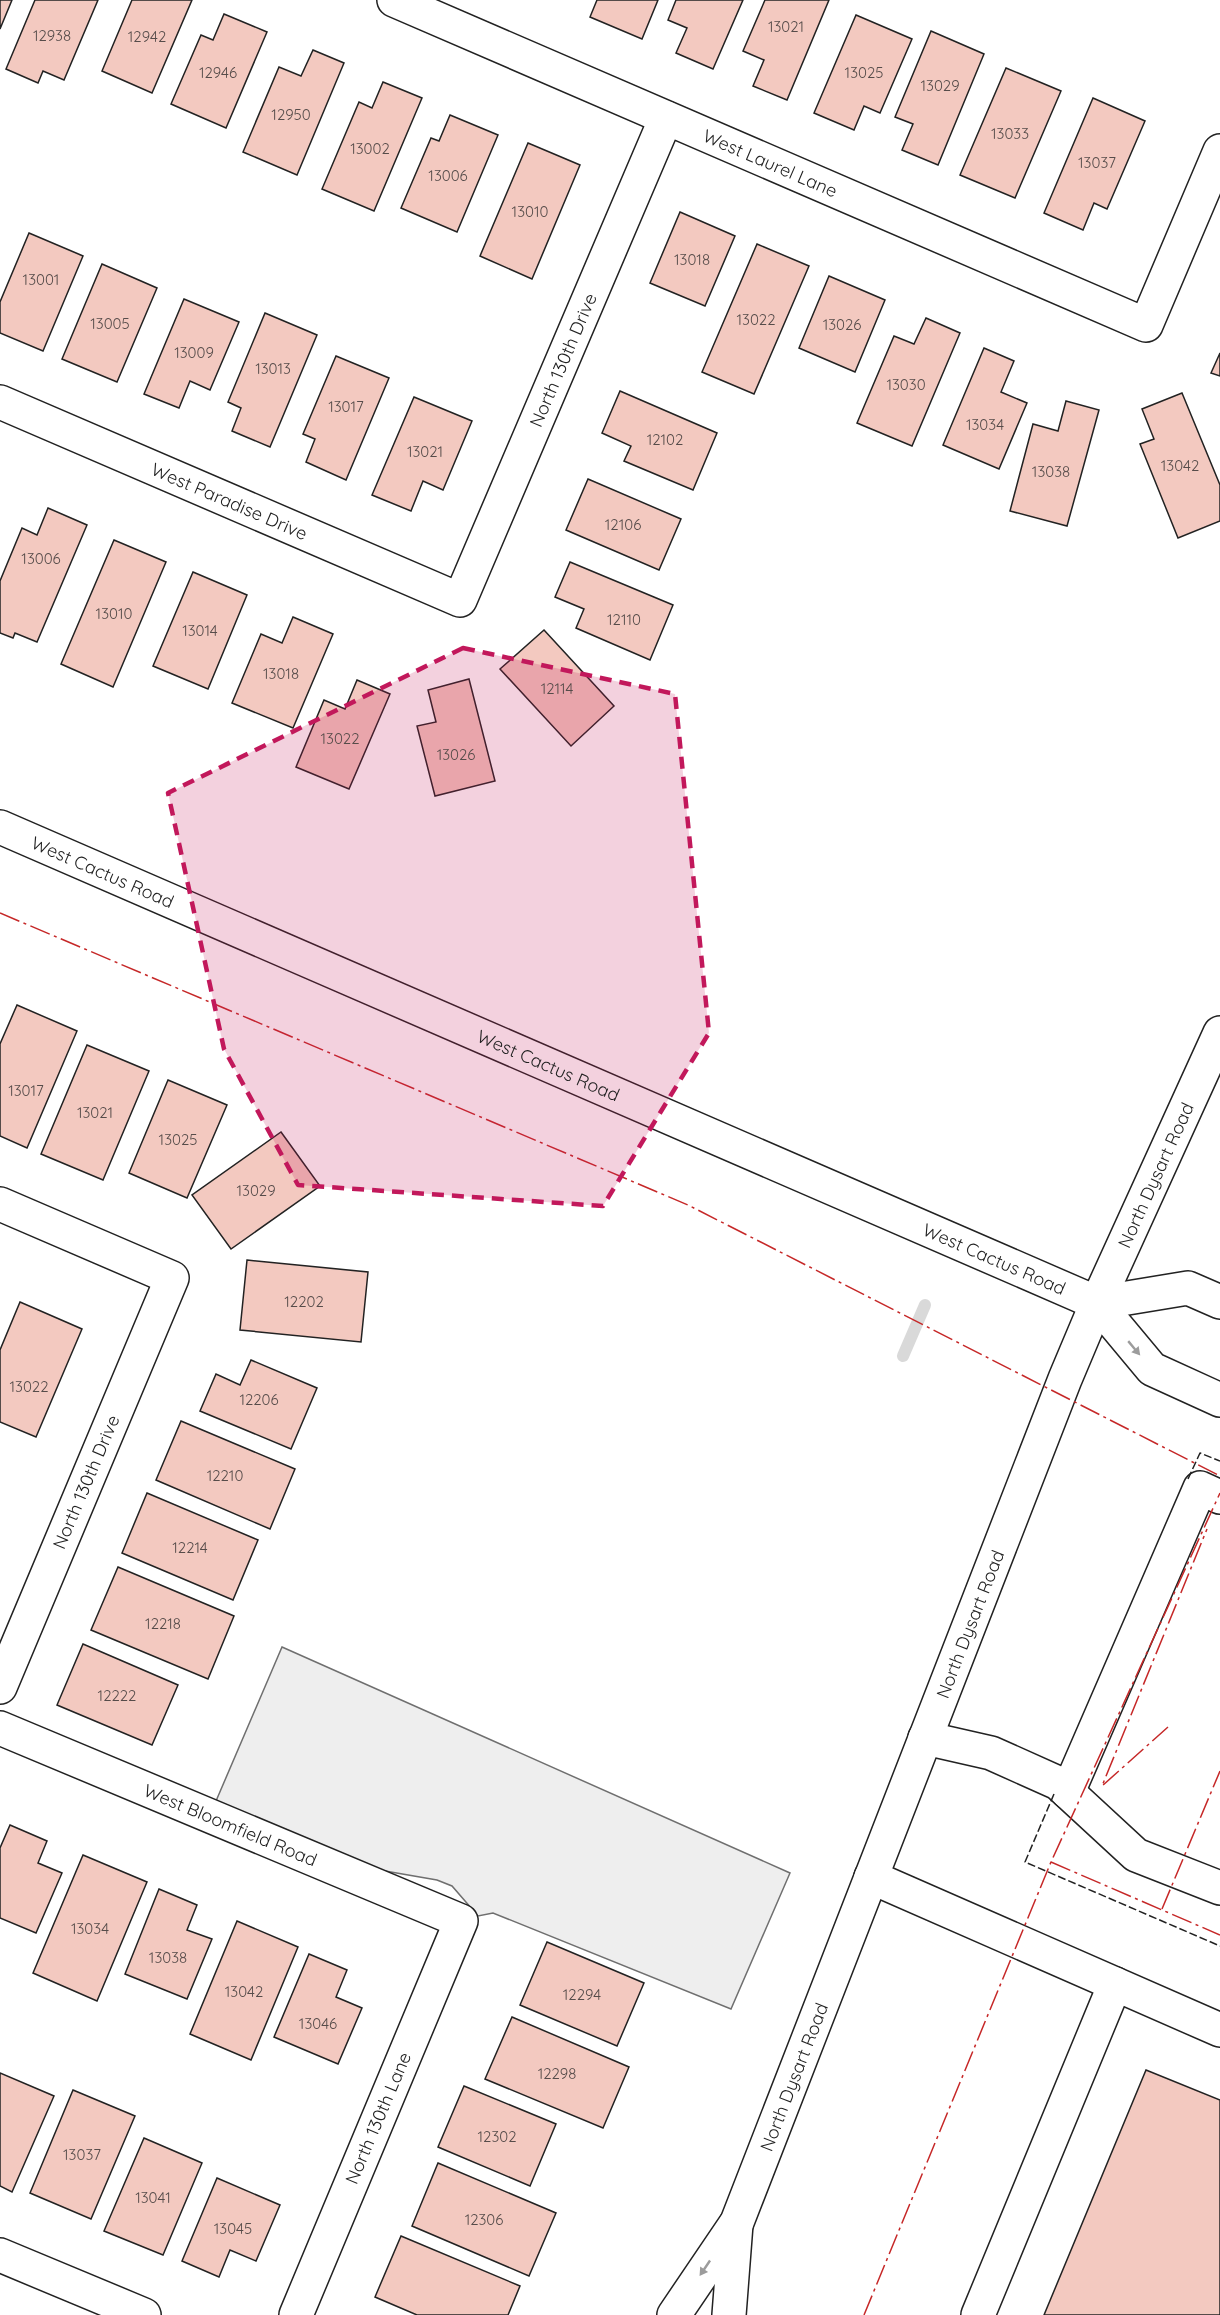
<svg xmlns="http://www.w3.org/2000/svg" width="1220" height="2315" viewBox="0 0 1220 2315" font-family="Quicksand,sans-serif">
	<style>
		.green { fill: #eee; stroke: #6f6f6f; stroke-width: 1.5 }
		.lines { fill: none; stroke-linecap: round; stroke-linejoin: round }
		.stream { stroke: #d9d9d9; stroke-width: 12 }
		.building { fill: #f3c9c0; stroke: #222; stroke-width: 1.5 }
		.minor-casing { stroke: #222; stroke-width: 36 }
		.major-casing { stroke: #222; stroke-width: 36 }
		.minor { stroke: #fff; stroke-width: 33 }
		.major { stroke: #fff; stroke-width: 33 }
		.fence { stroke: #222; stroke-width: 1.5; stroke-dasharray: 8 3; stroke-linecap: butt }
		.power { stroke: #c62828; stroke-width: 1.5; stroke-dasharray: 21 4.5 3 4.5; stroke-linecap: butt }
		.oneway { fill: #9c9c9c }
		.marked { fill: #c2185b; fill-opacity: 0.2; stroke: #c2185b; stroke-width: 4.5; stroke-dasharray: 12 8; stroke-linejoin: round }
		.labels { text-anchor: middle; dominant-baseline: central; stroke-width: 4.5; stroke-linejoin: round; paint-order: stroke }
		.number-label { font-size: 15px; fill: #564c4a }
		.street-label { font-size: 18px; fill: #222; stroke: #fff }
	</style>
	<rect width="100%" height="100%" fill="#fff"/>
	<polygon class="green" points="282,1647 790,1873 731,2009 493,1913 478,1916 452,1886 437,1880 362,1867 216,1801"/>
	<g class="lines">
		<polyline class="stream" points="903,1356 925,1305"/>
	</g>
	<g class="building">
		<polygon points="0,0 12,0 0,29"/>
		<polygon points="35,0 98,0 64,80 43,71 38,83 6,69"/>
		<polygon points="132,0 192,0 152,93 102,71"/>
		<polygon points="597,0 658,0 642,39 590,17"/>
		<polygon points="676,0 743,0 713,69 676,53 687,28 668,20"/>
		<polygon points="765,0 829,0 787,100 753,86 764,60 743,51"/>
		<polygon points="224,14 267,32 226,128 171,104 201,35 213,40"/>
		<polygon points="856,15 912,39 880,113 864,106 854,130 814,113"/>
		<polygon points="931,31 984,54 938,165 902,150 913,124 895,117"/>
		<polygon points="313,50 344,63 297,175 243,152 279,67 301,76"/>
		<polygon points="1006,68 1061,91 1015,198 960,175"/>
		<polygon points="383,82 422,98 374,211 322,189 359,102 372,108"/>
		<polygon points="1093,98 1145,121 1107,209 1094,203 1083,230 1044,213"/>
		<polygon points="450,115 498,135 457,232 401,208 431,138 439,141"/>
		<polygon points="528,143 580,165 532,279 480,256"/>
		<polygon points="680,212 735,236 705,306 650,283"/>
		<polygon points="29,233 83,256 43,351 0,333 0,302"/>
		<polygon points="757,244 809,266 754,394 702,372"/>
		<polygon points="102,264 157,288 117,382 62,359"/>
		<polygon points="829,276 885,300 855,372 799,348"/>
		<polygon points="184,299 239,322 210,390 190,381 179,408 144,394"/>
		<polygon points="265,313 317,335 270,447 232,431 241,408 228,402"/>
		<polygon points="926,318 960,333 912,446 857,423 894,336 914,344"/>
		<polygon points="984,348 1014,361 1001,392 1027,403 999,469 943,445"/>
		<polygon points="1220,353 1220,376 1211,373"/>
		<polygon points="336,356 389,378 346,480 306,462 315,439 303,434"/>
		<polygon points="620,391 717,433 693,490 624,461 631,446 602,433"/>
		<polygon points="1182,393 1220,485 1220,521 1178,538 1140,444 1154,439 1142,409"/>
		<polygon points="414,397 472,421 443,490 423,481 411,511 372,495"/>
		<polygon points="1066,401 1099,410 1067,526 1010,511 1033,424 1058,431"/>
		<polygon points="588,479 681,519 659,570 566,530"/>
		<polygon points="48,508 87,525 37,642 15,633 13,638 0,633 0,581 22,528 37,535"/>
		<polygon points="114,540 166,562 113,687 61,664"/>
		<polygon points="570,562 673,605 650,660 576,628 584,609 555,597"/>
		<polygon points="193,572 247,595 208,689 153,666"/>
		<polygon points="293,617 333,634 293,728 232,703 261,634 282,643"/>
		<polygon points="544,630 614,706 571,746 500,669"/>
		<polygon points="469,679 495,781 435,796 417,726 436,722 428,690"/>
		<polygon points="357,680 390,694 349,789 296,767 324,700 345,709"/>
		<polygon points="17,1005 77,1031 27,1148 0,1136 0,1044"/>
		<polygon points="87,1045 149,1071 103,1180 41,1154"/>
		<polygon points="168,1080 227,1105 187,1198 129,1173"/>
		<polygon points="281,1132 320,1186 231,1249 192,1195"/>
		<polygon points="247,1260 368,1272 361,1342 240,1330"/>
		<polygon points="20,1302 82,1329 36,1437 0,1422 0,1350"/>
		<polygon points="251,1360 317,1388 291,1449 200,1411 216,1374 240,1385"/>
		<polygon points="181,1421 295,1469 270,1529 156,1480"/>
		<polygon points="147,1493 258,1540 233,1600 122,1553"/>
		<polygon points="118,1567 234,1616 208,1679 91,1630"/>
		<polygon points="83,1644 178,1685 152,1745 57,1705"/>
		<polygon points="10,1825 47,1841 38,1863 62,1873 36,1933 0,1918 0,1848"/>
		<polygon points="83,1855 147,1882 97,2001 33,1973"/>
		<polygon points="159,1889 197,1905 187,1930 212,1939 187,1999 125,1974"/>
		<polygon points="237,1921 298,1947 251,2060 190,2034"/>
		<polygon points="547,1942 644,1983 617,2046 520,2005"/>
		<polygon points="309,1954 347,1970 336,1997 362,2008 338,2064 274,2037"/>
		<polygon points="512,2017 629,2067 603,2128 485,2079"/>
		<polygon points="1146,2070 1220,2100 1220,2315 1044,2315"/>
		<polygon points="0,2073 54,2096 12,2192 0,2186"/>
		<polygon points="464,2086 556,2124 530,2186 438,2147"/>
		<polygon points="73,2090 135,2116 91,2219 30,2193"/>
		<polygon points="144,2138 202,2163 163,2255 104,2231"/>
		<polygon points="438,2163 556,2213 529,2276 412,2226"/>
		<polygon points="217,2178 280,2205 256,2261 230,2250 219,2277 182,2261"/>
		<polygon points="401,2236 520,2286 508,2315 417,2315 375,2297"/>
	</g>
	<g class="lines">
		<defs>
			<g id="minor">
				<path id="s1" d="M394 0 1146 325 1220 151"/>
				<path id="s2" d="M0 402 460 600 666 118"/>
				<polyline points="0,1204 172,1278 0,1687"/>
				<path id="s3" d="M0 1728 461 1921 296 2315"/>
				<polyline points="925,1738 991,1753 1058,1783 1136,1855 1220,1888"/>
				<polyline points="1068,1792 1200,1488 1220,1497"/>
				<polyline points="871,1877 1220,2030"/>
				<polyline points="0,2255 144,2315"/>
				<polyline points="978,2315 1115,1984"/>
			</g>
			<g id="major">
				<path id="s4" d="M0 827 1097 1303 1152 1369 1220 1400"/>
				<polyline points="1097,1303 1188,1288 1220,1302"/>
				<path id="s5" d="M674 2315 737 2222 1065 1379 1097 1303 1220 1033"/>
				<polyline points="729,2315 736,2224"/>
			</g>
		</defs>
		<use href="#minor" class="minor-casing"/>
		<use href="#major" class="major-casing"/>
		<use href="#minor" class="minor"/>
		<use href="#major" class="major"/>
		<g class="fence">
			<polyline points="1188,1479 1200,1453 1220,1461"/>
			<polyline points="1054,1794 1025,1862 1220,1946"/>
		</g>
		<g class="power">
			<polyline points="0,913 688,1205 1220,1476"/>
			<polyline points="1168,1727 1102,1786 1207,1529"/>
			<polyline points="1051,1862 1220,1935"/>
			<polyline points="1162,1909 1220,1771"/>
			<polyline points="864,2315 1051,1862 1220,1493"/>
		</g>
	</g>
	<defs><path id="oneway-solid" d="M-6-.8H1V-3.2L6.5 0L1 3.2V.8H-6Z" transform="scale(1.5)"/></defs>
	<g class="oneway">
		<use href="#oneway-solid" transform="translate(1134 1348) rotate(50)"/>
		<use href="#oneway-solid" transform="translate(705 2268) rotate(124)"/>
	</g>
	<path class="marked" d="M463 648 675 694 709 1033 603 1206 298 1185 224 1049 168 793Z"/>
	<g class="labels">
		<g class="number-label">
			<text x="786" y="26">13021</text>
			<text x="52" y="35">12938</text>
			<text x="147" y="36">12942</text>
			<text x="218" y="72">12946</text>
			<text x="864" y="72">13025</text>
			<text x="940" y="85">13029</text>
			<text x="291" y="114">12950</text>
			<text x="1010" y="133">13033</text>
			<text x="370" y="148">13002</text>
			<text x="1097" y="162">13037</text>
			<text x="448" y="175">13006</text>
			<text x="530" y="211">13010</text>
			<text x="692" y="259">13018</text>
			<text x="41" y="279">13001</text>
			<text x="756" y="319">13022</text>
			<text x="110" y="323">13005</text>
			<text x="842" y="324">13026</text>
			<text x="194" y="352">13009</text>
			<text x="273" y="368">13013</text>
			<text x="906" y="384">13030</text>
			<text x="346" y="406">13017</text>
			<text x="985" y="424">13034</text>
			<text x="665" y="439">12102</text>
			<text x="425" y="451">13021</text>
			<text x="1180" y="465">13042</text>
			<text x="1051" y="471">13038</text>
			<text x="623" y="524">12106</text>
			<text x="41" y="558">13006</text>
			<text x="114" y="613">13010</text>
			<text x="624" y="619">12110</text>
			<text x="200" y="630">13014</text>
			<text x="281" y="673">13018</text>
			<text x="557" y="688">12114</text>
			<text x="340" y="738">13022</text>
			<text x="456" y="754">13026</text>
			<text x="26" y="1090">13017</text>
			<text x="95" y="1112">13021</text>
			<text x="178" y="1139">13025</text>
			<text x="256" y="1190">13029</text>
			<text x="304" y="1301">12202</text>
			<text x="29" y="1386">13022</text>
			<text x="259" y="1399">12206</text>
			<text x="225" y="1475">12210</text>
			<text x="190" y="1547">12214</text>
			<text x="163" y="1623">12218</text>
			<text x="117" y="1695">12222</text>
			<text x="90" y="1928">13034</text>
			<text x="168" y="1957">13038</text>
			<text x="244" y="1991">13042</text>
			<text x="582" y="1994">12294</text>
			<text x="318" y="2023">13046</text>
			<text x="557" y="2073">12298</text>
			<text x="497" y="2136">12302</text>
			<text x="82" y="2154">13037</text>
			<text x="153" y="2197">13041</text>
			<text x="484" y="2219">12306</text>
			<text x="233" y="2228">13045</text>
		</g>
		<g class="street-label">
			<text stroke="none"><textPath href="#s1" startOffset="410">West Laurel Lane</textPath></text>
			<text stroke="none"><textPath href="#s2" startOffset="762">North 130th Drive</textPath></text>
			<text stroke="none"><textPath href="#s2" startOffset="250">West Paradise Drive</textPath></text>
			<text stroke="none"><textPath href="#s4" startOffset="112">West Cactus Road</textPath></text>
			<text stroke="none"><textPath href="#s4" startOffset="598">West Cactus Road</textPath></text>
			<text stroke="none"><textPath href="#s5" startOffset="1240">North Dysart Road</textPath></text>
			<text stroke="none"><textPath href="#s4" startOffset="1084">West Cactus Road</textPath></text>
			<text transform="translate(86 1482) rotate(-67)">North 130th Drive</text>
			<text stroke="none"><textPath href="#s5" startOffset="754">North Dysart Road</textPath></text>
			<text stroke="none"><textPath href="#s3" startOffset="250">West Bloomfield Road</textPath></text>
			<text stroke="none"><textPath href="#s5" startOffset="268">North Dysart Road</textPath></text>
			<text transform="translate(378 2118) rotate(-67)">North 130th Lane</text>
		</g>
	</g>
</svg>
